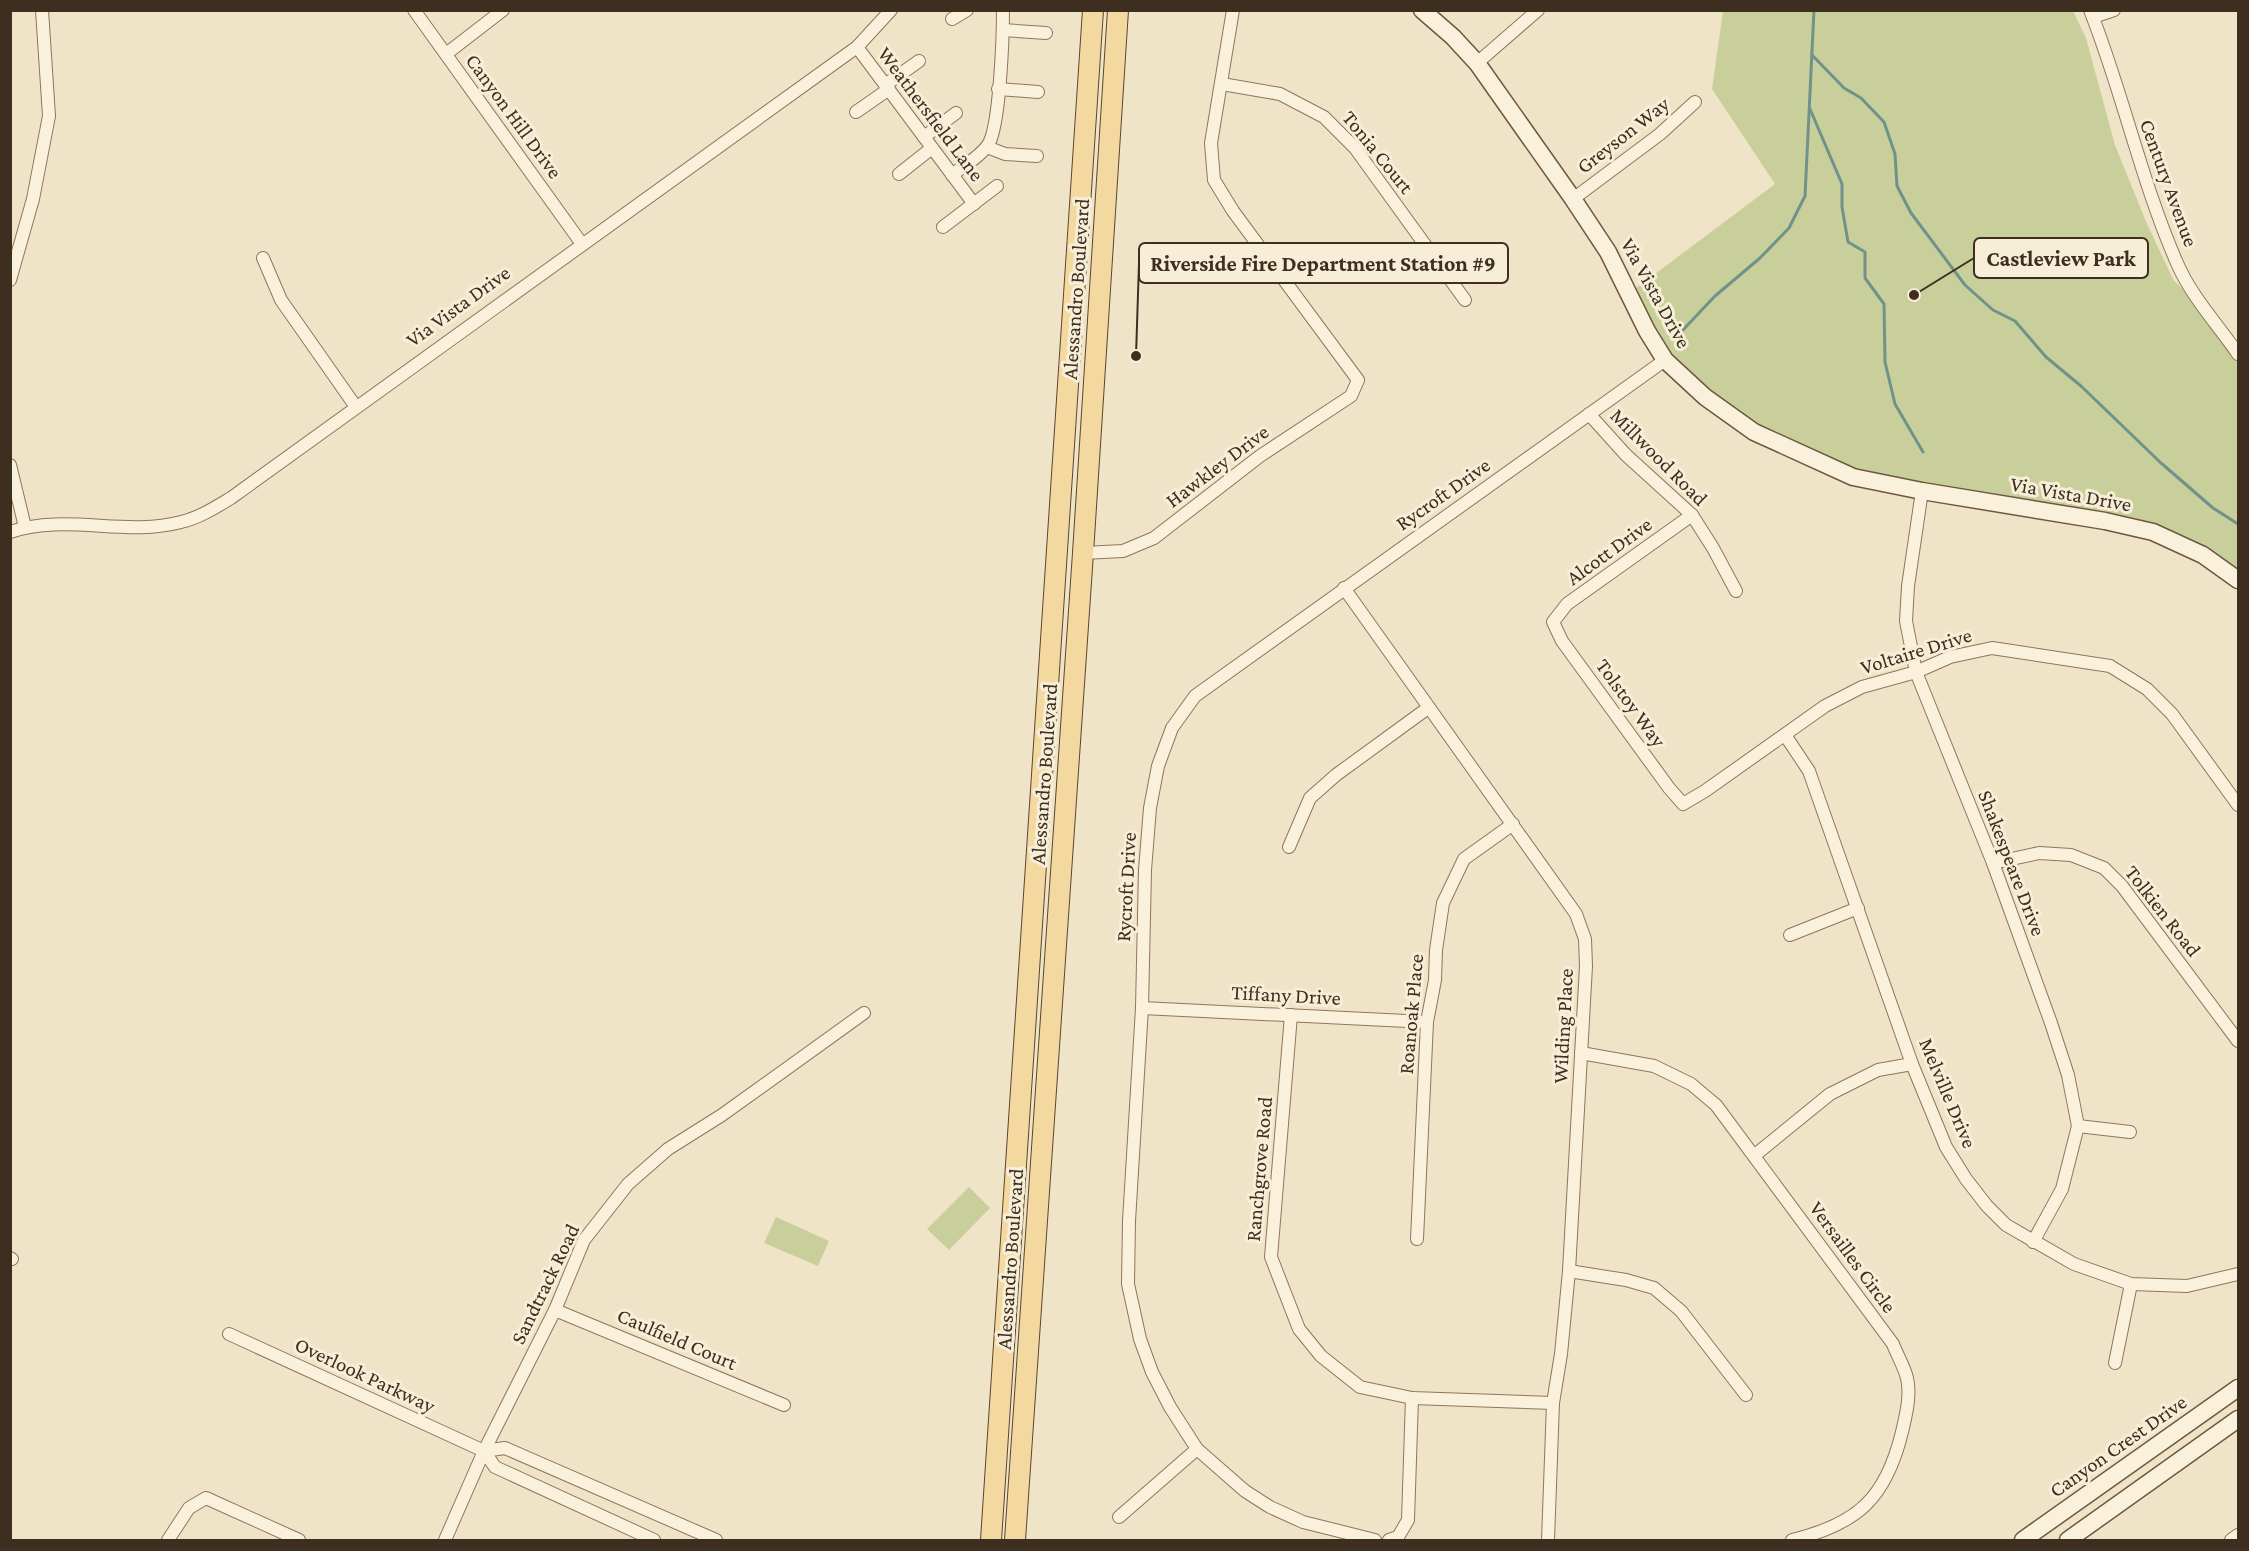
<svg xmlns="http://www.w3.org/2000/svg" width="2249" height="1551" viewBox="0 0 2249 1551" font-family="'Crimson Pro',serif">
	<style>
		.green { fill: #c9cf9b }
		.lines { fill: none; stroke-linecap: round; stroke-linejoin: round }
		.stream { stroke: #6f938a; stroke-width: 3 }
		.street-casing { stroke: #8d765c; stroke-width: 14 }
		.secondary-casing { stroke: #6f573f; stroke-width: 19 }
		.primary-casing { stroke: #5b4430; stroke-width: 22 }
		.street { stroke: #faf1dc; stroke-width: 12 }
		.secondary { stroke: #faf1dc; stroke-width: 16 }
		.primary { stroke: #f3d9a0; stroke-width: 20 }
		.labels { text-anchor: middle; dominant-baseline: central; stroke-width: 6; stroke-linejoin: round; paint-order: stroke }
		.street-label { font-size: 21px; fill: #3d2e20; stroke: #f7eed8 }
		.leader { fill: none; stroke: #3d2e20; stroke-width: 2 }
		.callout-dot { fill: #3d2e20; stroke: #f7eed8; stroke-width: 2 }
		.callout { fill: #f7eed8; stroke: #3d2e20; stroke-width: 2 }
		.callout-label { font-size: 22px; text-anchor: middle; font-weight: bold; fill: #3d2e20 }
	</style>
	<rect width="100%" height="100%" fill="#f0e4c8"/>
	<g class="green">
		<polygon points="1723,11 2073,11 2086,38 2115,145 2147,224 2174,281 2211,313 2238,351 2238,579 2172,540 1942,494 1785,450 1681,370 1653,330 1635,289 1775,184 1712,89"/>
		<polygon points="969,1187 990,1208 949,1250 927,1229"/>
		<polygon points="776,1217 829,1241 818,1266 764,1243"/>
	</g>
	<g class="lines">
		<g class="stream">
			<polyline points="1812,55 1844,88 1861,98 1884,122 1895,154 1897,186 1911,213 1965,285 1993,310 2015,321 2046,357 2081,386 2161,463 2213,508 2238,524"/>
			<polyline points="1810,109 1842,184 1842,207 1848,242 1865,252 1865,278 1884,304 1885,362 1895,404 1923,452"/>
			<polyline points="1681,332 1715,296 1760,258 1789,228 1805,196 1814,10"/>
		</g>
		<defs>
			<g id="street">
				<polyline points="414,10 582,244"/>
				<path d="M2090 10C2123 93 2141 181 2177 263 2191 296 2218 325 2238 354"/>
				<polyline points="2093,17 2114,10"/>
				<polyline points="952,19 967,10"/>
				<polyline points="1003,30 1046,33"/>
				<polyline points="857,47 974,204"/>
				<polyline points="446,54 503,10"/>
				<polyline points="1477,63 1538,10"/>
				<polyline points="1222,84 1280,94 1324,117 1355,148 1465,300"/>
				<polyline points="885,85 919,61"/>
				<polyline points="998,89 1038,92"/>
				<polyline points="856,112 889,89"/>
				<polyline points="924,137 956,113"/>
				<polyline points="987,147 1005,154 1037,156"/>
				<polyline points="899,174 932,148"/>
				<path d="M952 175C963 166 980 157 988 145 1000 127 1003 35 1003 10"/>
				<polyline points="1573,199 1660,134 1695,102"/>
				<polyline points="943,227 997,186"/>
				<polyline points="263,258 281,300 356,407"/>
				<polyline points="10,280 33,199 49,116 42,10"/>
				<polyline points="1589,414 1626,455 1692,515 1713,548 1736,591"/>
				<polyline points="10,465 25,527"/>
				<polyline points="1922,491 1908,586 1906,621 1916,672 1993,863 2051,1023 2068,1075 2078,1126 2062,1189 2033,1242"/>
				<polyline points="1692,515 1567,604 1553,622 1562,641 1669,788 1683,804 1705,791 1825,706 1862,687 1916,672 1950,657 1992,648 2110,666 2147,689 2172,714 2238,805"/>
				<path d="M10 532C66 513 125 537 181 522 199 518 216 507 231 498L857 47 891 10"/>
				<polyline points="1083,553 1123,551 1154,538 1260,456 1351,396 1358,380 1233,211 1214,180 1211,143 1233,10"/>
				<polyline points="1344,588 1576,914 1585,939 1586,966 1569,1271 1561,1354 1553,1403 1548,1540"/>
				<polyline points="1785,735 1809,771 1912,1064 1946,1147 1966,1179 1987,1206 2006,1225 2074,1264 2131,1284 2187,1286 2238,1274"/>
				<polyline points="1289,847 1310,798 1336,775 1428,708"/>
				<polyline points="1993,863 2039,853 2071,855 2104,868 2122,886 2238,1041"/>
				<polyline points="1790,935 1858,908"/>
				<polyline points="1142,1008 1427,1022"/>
				<polyline points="1291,1015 1271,1257 1299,1329 1321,1356 1360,1387 1412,1398 1553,1403"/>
				<path d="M1581 1053 1654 1066 1691 1084 1716 1105 1893 1344C1897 1355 1904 1366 1907 1378 1911 1395 1906 1415 1902 1432 1886 1498 1858 1524 1792 1540"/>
				<polyline points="2078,1126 2130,1132"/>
				<polyline points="1755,1155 1830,1094 1878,1070 1912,1064"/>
				<polyline points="1417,1239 1427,1022 1435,980 1436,950 1443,903 1464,859 1513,824"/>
				<polyline points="10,1258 12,1259"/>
				<polyline points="1569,1271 1626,1280 1654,1288 1681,1311 1746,1395"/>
				<polyline points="555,1310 784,1405"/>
				<polyline points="229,1334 484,1451 495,1467 654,1540"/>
				<polyline points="2115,1363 2131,1284"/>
				<polyline points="484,1451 505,1448 716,1540"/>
				<polyline points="1119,1517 1197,1449"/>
				<polyline points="168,1540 189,1508 206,1498 299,1540"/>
				<polyline points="445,1540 484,1451 555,1310 584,1240 628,1184 668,1149 722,1115 864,1013"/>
				<polyline points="1375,1540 1303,1522 1270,1507 1245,1491 1197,1449 1170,1407 1152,1372 1140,1339 1128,1284 1129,1221 1142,1008 1145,870 1150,808 1158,766 1172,728 1195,696 1665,360"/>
				<polyline points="1389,1540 1398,1537 1408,1520 1412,1398"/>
				<polyline points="2231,1540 2238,1535"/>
			</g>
			<g id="secondary">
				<polyline points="1422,10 1453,37 1477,63 1573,199 1608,252 1647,331 1665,360 1705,397 1754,432 1853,477 1922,491 2105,521 2153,532 2203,555 2238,580"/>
				<polyline points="2023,1540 2238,1388"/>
				<polyline points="2068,1540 2238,1419"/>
			</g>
			<g id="primary">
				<polyline points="991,1540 1093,10"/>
				<polyline points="1015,1540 1083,553 1118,10"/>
			</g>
		</defs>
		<use href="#street" class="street-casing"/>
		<use href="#secondary" class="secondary-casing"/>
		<use href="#primary" class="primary-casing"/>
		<use href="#street" class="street"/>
		<use href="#secondary" class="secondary"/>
		<use href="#primary" class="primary"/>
	</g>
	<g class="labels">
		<g class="street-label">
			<text transform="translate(931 114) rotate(53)">Weathersfield Lane</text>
			<text transform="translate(514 116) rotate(54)">Canyon Hill Drive</text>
			<text transform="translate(1623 135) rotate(-38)">Greyson Way</text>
			<text transform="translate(1378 152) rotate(51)">Tonia Court</text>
			<text transform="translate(2169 183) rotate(70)">Century Avenue</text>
			<text transform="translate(1076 289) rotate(-86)">Alessandro Boulevard</text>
			<text transform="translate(1656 293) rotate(61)">Via Vista Drive</text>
			<text transform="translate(458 306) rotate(-36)">Via Vista Drive</text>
			<text transform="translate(1659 457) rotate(45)">Millwood Road</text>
			<text transform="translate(1217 466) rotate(-37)">Hawkley Drive</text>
			<text transform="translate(1443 494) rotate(-35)">Rycroft Drive</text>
			<text transform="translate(2071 494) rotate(10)">Via Vista Drive</text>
			<text transform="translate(1609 551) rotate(-36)">Alcott Drive</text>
			<text transform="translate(1916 651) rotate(-17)">Voltaire Drive</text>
			<text transform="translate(1631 703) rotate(54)">Tolstoy Way</text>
			<text transform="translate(1044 774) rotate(-86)">Alessandro Boulevard</text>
			<text transform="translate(2012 863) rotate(69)">Shakespeare Drive</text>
			<text transform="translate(1126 887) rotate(-87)">Rycroft Drive</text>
			<text transform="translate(2163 911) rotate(52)">Tolkien Road</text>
			<text transform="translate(1286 995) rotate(3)">Tiffany Drive</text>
			<text transform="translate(1411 1014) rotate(-85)">Roanoak Place</text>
			<text transform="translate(1563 1026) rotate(-87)">Wilding Place</text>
			<text transform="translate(1948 1093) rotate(67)">Melville Drive</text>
			<text transform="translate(1259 1169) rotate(-85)">Ranchgrove Road</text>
			<text transform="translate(1853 1257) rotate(54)">Versailles Circle</text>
			<text transform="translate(1010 1259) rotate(-86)">Alessandro Boulevard</text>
			<text transform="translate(545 1284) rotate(-64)">Sandtrack Road</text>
			<text transform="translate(677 1339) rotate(23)">Caulfield Court</text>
			<text transform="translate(365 1375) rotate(25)">Overlook Parkway</text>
			<text transform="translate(2118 1446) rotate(-35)">Canyon Crest Drive</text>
		</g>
	</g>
	<path class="leader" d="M1914 295L1974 258M1136 356L1139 263"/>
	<g class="callout-dot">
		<circle cx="1914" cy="295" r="6"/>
		<circle cx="1136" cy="356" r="6"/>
	</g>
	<g class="callout">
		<rect x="1974" y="238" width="174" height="40" rx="6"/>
		<rect x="1139" y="243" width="369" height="40" rx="6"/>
	</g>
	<g class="callout-label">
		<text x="2061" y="266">Castleview Park</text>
		<text x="1323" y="271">Riverside Fire Department Station #9</text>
	</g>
	<rect width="2249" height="1551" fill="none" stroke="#3d2e20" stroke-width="24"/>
</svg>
